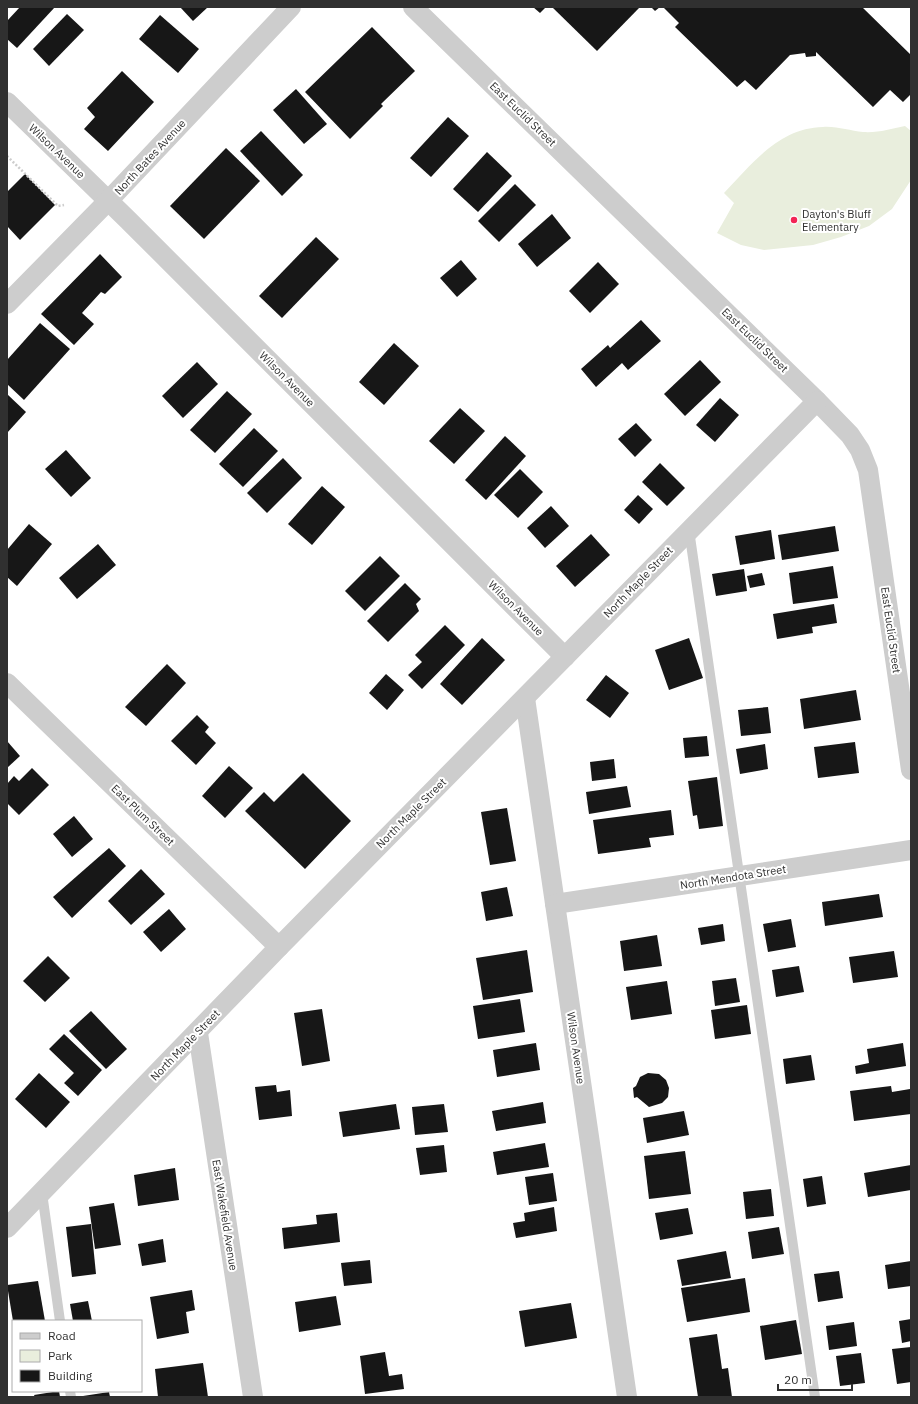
<svg xmlns="http://www.w3.org/2000/svg" width="918" height="1404" viewBox="0 0 918 1404" font-family="'IBM Plex Sans',sans-serif">
	<style>
		.green { fill: #e9eedd }
		.building { fill: #171717 }
		.lines { fill: none; stroke-linecap: round; stroke-linejoin: round }
		.path { stroke: #cdcdcd; stroke-width: 2.5; stroke-dasharray: 2 2; stroke-linecap: butt }
		.service { stroke: #cdcdcd; stroke-width: 10 }
		.minor { stroke: #cdcdcd; stroke-width: 20 }
		.poi-dot { fill: #f32555; stroke: #fff; stroke-width: 1.5 }
		.labels { text-anchor: middle; dominant-baseline: central; stroke-width: 4; stroke-linejoin: round; paint-order: stroke }
		.street-label { font-size: 11px; fill: #303030; stroke: #fff }
		.poi-label { font-size: 11px; fill: #303030; stroke: #fff; text-anchor: start }
	</style>
	<rect width="100%" height="100%" fill="#fff"/>
	<path class="green" d="M905 126 911 131V180L892 209 869 226 841 237 813 245 764 250 741 245 717 233 734 203 724 193C753 163 779 128 823 127 837 126 850 131 863 132 878 133 891 129 905 126Z"/>
	<g class="building">
		<polygon points="20,7 55,7 17,48 7,39 7,21"/>
		<polygon points="180,7 208,7 193,21"/>
		<polygon points="533,7 546,7 540,13"/>
		<polygon points="552,7 640,7 597,51"/>
		<polygon points="651,7 660,7 655,11"/>
		<polygon points="663,7 862,7 911,55 911,94 903,102 890,90 873,107 816,52 816,56 806,57 805,53 790,55 756,90 745,80 737,87 675,27 679,23"/>
		<polygon points="67,14 84,30 49,66 33,49"/>
		<polygon points="160,15 199,49 178,73 139,39"/>
		<polygon points="372,27 415,71 381,104 383,106 350,139 305,92"/>
		<polygon points="122,71 154,102 108,151 84,129 95,117 87,108"/>
		<polygon points="296,89 327,124 304,144 273,110"/>
		<polygon points="448,117 469,136 431,177 410,158"/>
		<polygon points="261,131 303,175 282,196 240,151"/>
		<polygon points="226,148 260,181 204,239 170,206"/>
		<polygon points="487,152 512,176 478,212 453,189"/>
		<polygon points="25,174 55,205 20,240 7,226 7,192"/>
		<polygon points="515,184 536,205 499,242 478,221"/>
		<polygon points="552,214 571,238 537,267 518,244"/>
		<polygon points="316,237 339,259 282,318 259,296"/>
		<polygon points="100,254 122,277 105,294 101,292 82,313 94,324 74,345 41,314"/>
		<polygon points="461,260 477,279 457,297 440,278"/>
		<polygon points="598,262 619,284 590,313 569,291"/>
		<polygon points="641,320 661,341 628,370 622,363 596,387 581,369 608,345 610,348"/>
		<polygon points="40,323 70,349 24,400 7,384 7,360"/>
		<polygon points="394,343 419,366 384,405 359,382"/>
		<polygon points="700,360 721,382 685,416 664,394"/>
		<polygon points="197,362 218,384 183,418 162,396"/>
		<polygon points="227,391 252,414 215,453 190,430"/>
		<polygon points="7,394 26,412 7,433"/>
		<polygon points="720,398 739,415 715,442 696,425"/>
		<polygon points="460,408 485,431 454,464 429,441"/>
		<polygon points="636,423 652,440 635,457 618,439"/>
		<polygon points="254,428 278,451 243,487 219,464"/>
		<polygon points="505,436 526,456 486,500 465,480"/>
		<polygon points="66,450 91,478 71,497 45,469"/>
		<polygon points="283,458 302,478 267,513 247,493"/>
		<polygon points="660,463 685,488 667,506 642,482"/>
		<polygon points="520,469 543,492 518,518 494,495"/>
		<polygon points="322,486 345,507 312,545 288,524"/>
		<polygon points="638,495 653,509 639,524 624,510"/>
		<polygon points="551,506 569,526 545,548 527,528"/>
		<polygon points="29,524 52,544 17,586 7,577 7,550"/>
		<polygon points="835,526 839,551 782,560 778,535"/>
		<polygon points="771,530 775,559 740,565 735,536"/>
		<polygon points="591,534 610,555 575,587 556,566"/>
		<polygon points="98,544 116,565 77,599 59,578"/>
		<polygon points="380,556 400,576 365,611 345,591"/>
		<polygon points="833,566 838,598 793,604 789,573"/>
		<polygon points="744,569 747,591 716,596 712,574"/>
		<polygon points="762,573 765,585 750,588 747,576"/>
		<polygon points="405,583 421,599 416,604 419,611 388,642 367,621"/>
		<polygon points="834,604 837,623 812,627 813,633 777,639 773,614"/>
		<polygon points="445,625 465,645 422,689 408,675 422,662 415,655"/>
		<polygon points="482,638 505,660 462,705 440,684"/>
		<polygon points="689,638 703,678 669,690 655,650"/>
		<polygon points="167,664 186,683 146,726 125,707"/>
		<polygon points="386,674 404,690 387,710 369,693"/>
		<polygon points="606,675 629,693 610,718 586,700"/>
		<polygon points="856,690 861,720 804,729 800,699"/>
		<polygon points="768,707 771,733 741,736 738,710"/>
		<polygon points="197,715 209,727 205,732 216,743 196,765 171,741"/>
		<polygon points="707,736 709,756 685,758 683,738"/>
		<polygon points="7,741 20,756 7,768"/>
		<polygon points="855,742 859,773 818,778 814,747"/>
		<polygon points="765,744 768,769 740,774 736,749"/>
		<polygon points="614,759 616,778 592,781 590,762"/>
		<polygon points="229,766 253,788 225,818 202,796"/>
		<polygon points="32,768 49,785 19,815 7,803 7,784 14,776 19,781"/>
		<polygon points="303,773 351,821 305,869 245,811 264,792 274,802"/>
		<polygon points="717,777 723,826 699,829 697,815 693,816 688,781"/>
		<polygon points="627,786 631,807 589,814 586,792"/>
		<polygon points="507,808 516,861 490,865 481,812"/>
		<polygon points="671,810 674,835 649,838 651,847 598,854 593,820"/>
		<polygon points="74,816 93,839 72,857 53,834"/>
		<polygon points="109,848 126,866 72,918 53,897"/>
		<polygon points="141,869 165,894 131,925 108,901"/>
		<polygon points="507,887 513,916 486,921 481,892"/>
		<polygon points="879,894 883,917 825,926 822,902"/>
		<polygon points="169,909 186,929 161,952 143,932"/>
		<polygon points="791,919 796,947 768,952 763,924"/>
		<polygon points="723,924 725,941 701,945 698,928"/>
		<polygon points="657,935 662,966 624,971 620,941"/>
		<polygon points="527,950 533,992 483,1000 476,958"/>
		<polygon points="894,951 898,977 853,983 849,957"/>
		<polygon points="48,956 70,978 45,1002 23,981"/>
		<polygon points="799,966 804,992 776,997 772,970"/>
		<polygon points="736,978 740,1002 715,1006 712,981"/>
		<polygon points="667,981 672,1014 631,1020 626,987"/>
		<polygon points="520,999 525,1032 478,1039 473,1006"/>
		<polygon points="747,1005 751,1034 715,1039 711,1010"/>
		<polygon points="322,1009 330,1061 302,1066 294,1013"/>
		<polygon points="91,1011 127,1049 106,1069 69,1031"/>
		<polygon points="64,1034 102,1070 78,1096 64,1083 74,1073 49,1049"/>
		<polygon points="536,1043 540,1070 497,1077 493,1050"/>
		<polygon points="903,1043 906,1066 856,1074 855,1066 869,1063 867,1049"/>
		<polygon points="811,1055 815,1080 786,1084 783,1059"/>
		<polygon points="39,1073 70,1102 46,1128 15,1099"/>
		<polygon points="648,1073 659,1074 666,1080 669,1088 668,1097 662,1103 649,1107 637,1097 634,1098 633,1088 636,1086 640,1077"/>
		<polygon points="276,1085 277,1092 290,1090 292,1116 259,1120 255,1087"/>
		<polygon points="891,1086 892,1092 910,1089 911,1114 854,1121 850,1091"/>
		<polygon points="543,1102 546,1123 496,1131 492,1111"/>
		<polygon points="396,1104 400,1129 343,1137 339,1112"/>
		<polygon points="444,1104 448,1132 415,1135 412,1107"/>
		<polygon points="684,1111 689,1135 647,1143 643,1118"/>
		<polygon points="545,1143 549,1167 497,1175 493,1152"/>
		<polygon points="444,1145 447,1172 420,1175 416,1148"/>
		<polygon points="685,1151 691,1194 649,1199 644,1156"/>
		<polygon points="911,1165 911,1190 868,1197 864,1173"/>
		<polygon points="175,1168 179,1200 138,1206 134,1175"/>
		<polygon points="553,1173 557,1201 529,1205 525,1177"/>
		<polygon points="822,1176 826,1204 807,1207 803,1179"/>
		<polygon points="771,1189 774,1216 746,1219 743,1192"/>
		<polygon points="114,1203 121,1245 95,1249 89,1207"/>
		<polygon points="554,1207 557,1231 516,1238 513,1223 525,1221 524,1213"/>
		<polygon points="688,1208 693,1234 660,1240 655,1213"/>
		<polygon points="337,1213 340,1242 284,1249 282,1228 317,1224 316,1215"/>
		<polygon points="91,1224 96,1274 72,1277 66,1227"/>
		<polygon points="779,1227 784,1254 752,1259 748,1232"/>
		<polygon points="163,1239 166,1262 142,1266 138,1244"/>
		<polygon points="726,1251 731,1278 682,1286 677,1260"/>
		<polygon points="370,1260 372,1283 344,1286 341,1263"/>
		<polygon points="911,1261 911,1286 888,1289 885,1265"/>
		<polygon points="839,1271 843,1298 818,1302 814,1274"/>
		<polygon points="745,1278 750,1312 687,1322 681,1288"/>
		<polygon points="38,1281 45,1321 13,1321 7,1285"/>
		<polygon points="192,1290 195,1310 186,1312 189,1333 157,1339 150,1297"/>
		<polygon points="336,1296 341,1325 299,1332 295,1302"/>
		<polygon points="88,1301 92,1321 73,1321 70,1304"/>
		<polygon points="571,1303 577,1338 525,1347 519,1311"/>
		<polygon points="911,1319 911,1341 902,1343 899,1321"/>
		<polygon points="796,1320 802,1354 765,1360 760,1326"/>
		<polygon points="854,1322 857,1346 829,1350 826,1326"/>
		<polygon points="717,1334 722,1369 728,1368 732,1397 698,1397 689,1338"/>
		<polygon points="911,1347 911,1382 897,1384 892,1349"/>
		<polygon points="385,1352 389,1376 402,1374 404,1389 365,1394 360,1356"/>
		<polygon points="861,1353 865,1383 840,1386 836,1356"/>
		<polygon points="203,1363 208,1397 158,1397 155,1369"/>
		<polygon points="59,1391 60,1397 35,1397 34,1395"/>
		<polygon points="109,1392 110,1397 83,1397 83,1396"/>
	</g>
	<g class="lines">
		<polyline class="path" points="7,156 58,206 64,205"/>
		<g class="service">
			<polyline points="689,530 815,1397"/>
			<polyline points="42,1193 60,1321"/>
			<polyline points="70,1391 71,1397"/>
		</g>
		<g class="minor">
			<polyline points="413,7 817,401 850,435 860,450 868,470 911,770"/>
			<polyline points="7,102 128,220 565,657"/>
			<polyline points="7,304 108,201 291,7"/>
			<polyline points="7,683 279,947"/>
			<polyline points="525,698 627,1397"/>
			<polyline points="555,904 911,850"/>
			<polyline points="198,1033 253,1397"/>
			<polyline points="7,1228 279,947 817,401"/>
		</g>
	</g>
	<circle class="poi-dot" cx="794" cy="220" r="4"/>
	<g class="labels">
		<g class="street-label">
			<text transform="translate(523 114) rotate(44)">East Euclid Street</text>
			<text transform="translate(57 151) rotate(44)">Wilson Avenue</text>
			<text transform="translate(150 157) rotate(-47)">North Bates Avenue</text>
			<text transform="translate(755 340) rotate(44)">East Euclid Street</text>
			<text transform="translate(287 379) rotate(45)">Wilson Avenue</text>
			<text transform="translate(638 582) rotate(-46)">North Maple Street</text>
			<text transform="translate(516 608) rotate(45)">Wilson Avenue</text>
			<text transform="translate(891 630) rotate(82)">East Euclid Street</text>
			<text transform="translate(411 813) rotate(-45)">North Maple Street</text>
			<text transform="translate(143 815) rotate(44)">East Plum Street</text>
			<text transform="translate(733 877) rotate(-9)">North Mendota Street</text>
			<text transform="translate(185 1045) rotate(-46)">North Maple Street</text>
			<text transform="translate(576 1048) rotate(82)">Wilson Avenue</text>
			<text transform="translate(225 1215) rotate(81)">East Wakefield Avenue</text>
		</g>
		<g class="poi-label">
			<text x="802" y="214">Dayton's Bluff<tspan x="802" dy="13">Elementary</tspan></text>
		</g>
	</g>
	<rect width="918" height="1404" fill="none" stroke="#303030" stroke-width="16"/>
	<rect x="12" y="1320" width="130" height="72" fill="#ffffff" stroke="#acacac"/>
	<rect x="20" y="1333" width="20" height="6" fill="#cdcdcd" stroke="#acacac"/>
	<text x="48" y="1340" font-size="12" fill="#303030">Road</text>
	<rect x="20" y="1350" width="20" height="12" fill="#e9eedd" stroke="#acacac"/>
	<text x="48" y="1360" font-size="12" fill="#303030">Park</text>
	<rect x="20" y="1370" width="20" height="12" fill="#171717" stroke="#acacac"/>
	<text x="48" y="1380" font-size="12" fill="#303030">Building</text>
	<path d="M778 1384v6h74v-6" fill="none" stroke="#303030" stroke-width="2"/>
	<text x="784" y="1384" font-size="12" fill="#303030" stroke="#ffffff" stroke-width="3" paint-order="stroke">20 m</text>
</svg>
